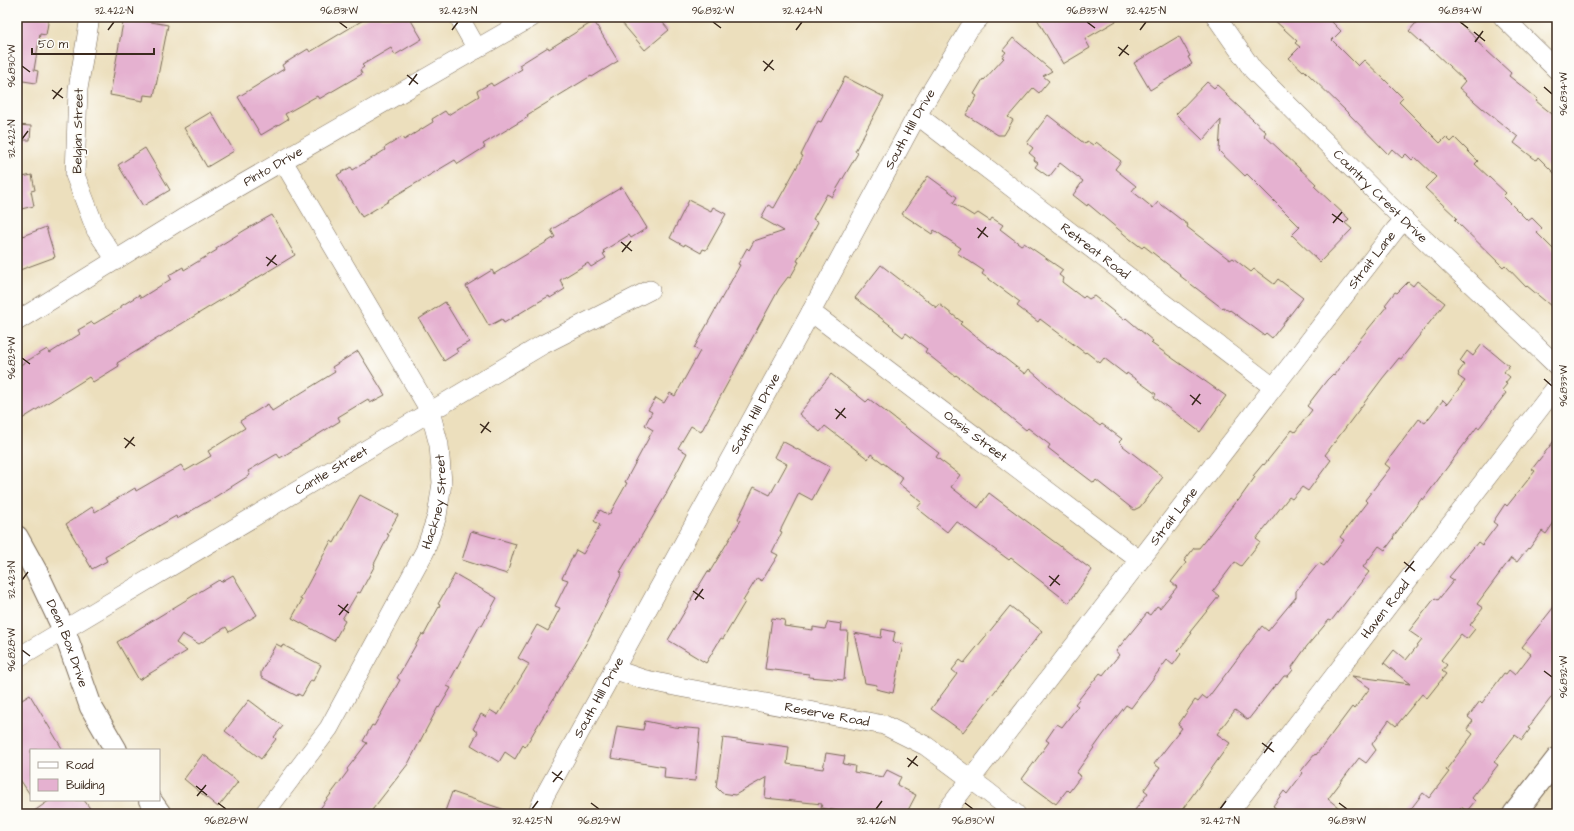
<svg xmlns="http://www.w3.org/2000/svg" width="1574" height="831" viewBox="0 0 1574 831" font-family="'Architects Daughter',sans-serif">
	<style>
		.building { fill: #e5b1d0 }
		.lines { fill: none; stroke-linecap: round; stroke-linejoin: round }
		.minor-casing { stroke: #796956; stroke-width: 20 }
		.tertiary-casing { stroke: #796956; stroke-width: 24 }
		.minor { stroke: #fff; stroke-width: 19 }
		.tertiary { stroke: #fff; stroke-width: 22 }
		.ticks { fill: none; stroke: #3b2a1e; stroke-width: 1.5 }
		.labels { text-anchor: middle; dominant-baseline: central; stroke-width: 3.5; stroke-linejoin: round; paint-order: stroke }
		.street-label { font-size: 13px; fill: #3b2a1e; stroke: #fdfcf7 }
		.neatline { fill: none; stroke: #3b2a1e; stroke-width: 1.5 }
		.ticks-label { font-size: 10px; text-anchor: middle; fill: #3b2a1e }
	</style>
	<rect width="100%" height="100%" fill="#fdfcf7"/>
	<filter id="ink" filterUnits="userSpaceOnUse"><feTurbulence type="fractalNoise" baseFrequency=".025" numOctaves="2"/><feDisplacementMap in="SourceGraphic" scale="8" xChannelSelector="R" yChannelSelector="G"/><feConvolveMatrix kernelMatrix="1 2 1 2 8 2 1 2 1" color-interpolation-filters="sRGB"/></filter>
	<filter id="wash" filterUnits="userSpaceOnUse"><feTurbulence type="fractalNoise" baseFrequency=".012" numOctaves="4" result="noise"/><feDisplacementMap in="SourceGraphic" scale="16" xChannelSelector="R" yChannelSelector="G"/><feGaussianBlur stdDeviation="0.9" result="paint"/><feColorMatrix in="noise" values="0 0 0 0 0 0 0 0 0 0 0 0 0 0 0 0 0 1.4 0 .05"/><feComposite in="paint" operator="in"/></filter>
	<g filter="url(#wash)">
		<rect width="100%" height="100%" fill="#ecdfbd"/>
		<g id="blocks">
			<g class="building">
				<polygon points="17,17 49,17 46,35 40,34 34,70 38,71 36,83 17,80"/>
				<polygon points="124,17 168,25 154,96 144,95 143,101 110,95"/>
				<polygon points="368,17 409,17 422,39 395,55 391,48 362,65 364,67 360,70 362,74 319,99 317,96 285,114 288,119 261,135 238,97 284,69 282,65 308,49 310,52"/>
				<polygon points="617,17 658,17 669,30 645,50"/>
				<polygon points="1036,17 1123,17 1085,39 1090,48 1063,64"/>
				<polygon points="1271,17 1327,17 1341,31 1332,40 1358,66 1364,60 1385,80 1403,98 1399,102 1440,143 1446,137 1451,142 1455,138 1478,161 1475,164 1506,193 1503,196 1528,221 1532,218 1542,228 1537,233 1557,253 1557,311 1527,286 1526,287 1505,265 1503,267 1455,220 1457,218 1425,188 1436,177 1415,157 1412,160 1406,154 1402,158 1392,149 1388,154 1347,112 1304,70 1303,71 1289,58 1300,47 1295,43 1297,41"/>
				<polygon points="1421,17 1453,17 1477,39 1475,40 1511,73 1509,76 1538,99 1536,101 1557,118 1557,176 1538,157 1536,160 1514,143 1518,137 1482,108 1459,88 1465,81 1432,50 1431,51 1409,31"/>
				<polygon points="594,21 618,61 592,77 591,76 527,115 528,117 483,144 485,147 458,164 455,160 388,200 389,201 362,217 337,175 351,167 353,170 385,150 384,148 402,137 404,140 433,122 432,119 445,111 448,115 479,96 477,91 491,83 493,86 522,69 519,65 548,47 549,49"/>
				<polygon points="1179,36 1190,56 1188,57 1192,64 1150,90 1134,63"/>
				<polygon points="1013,38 1052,71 1043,76 1049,81 1039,93 1033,88 1008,117 1013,120 1004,135 998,135 966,115 977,96 974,94 983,79 984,80 1004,58 1002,57 1006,52 1003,50"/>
				<polygon points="845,77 884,97 855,151 858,153 832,197 827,194 813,219 818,222 797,261 799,262 790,278 788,277 779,289 701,432 691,426 678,448 687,453 666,493 667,493 620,572 622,573 587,642 525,747 523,745 515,759 505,752 499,762 471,745 478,732 473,729 481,714 486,717 490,710 498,715 529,664 518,658 537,625 548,631 560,608 555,606 568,580 562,578 576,550 583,554 600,525 594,521 600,510 609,515 627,483 625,482 653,430 645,425 652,412 648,410 656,398 664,403 670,393 675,396 700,351 694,348 740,265 738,264 747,248 749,250 754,241 784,231 761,218 768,205 774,208 803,156 801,155 818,121 821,122"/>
				<polygon points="1207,82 1214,88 1217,85 1227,94 1226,95 1266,132 1264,135 1316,184 1314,186 1349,219 1345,223 1352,229 1320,262 1292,235 1300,227 1247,174 1245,176 1219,151 1221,120 1203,140 1176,114"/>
				<polygon points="211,112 234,151 207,167 184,128"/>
				<polygon points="1048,115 1085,144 1087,141 1093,145 1096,142 1121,161 1115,169 1136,186 1132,191 1153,208 1158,202 1188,225 1187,227 1230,260 1233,258 1251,272 1254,269 1274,284 1278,279 1303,298 1272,338 1266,333 1264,335 1230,310 1229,311 1223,307 1222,308 1179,275 1180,274 1144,246 1142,248 1130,239 1088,204 1087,206 1073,195 1083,181 1060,163 1049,177 1035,167 1038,163 1034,160 1035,158 1029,153 1033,148 1027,143"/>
				<polygon points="17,125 31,126 30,140 17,140"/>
				<polygon points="145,148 170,190 143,206 118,165"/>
				<polygon points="32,175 35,190 31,191 34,206 17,210 17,178"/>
				<polygon points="928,176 957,197 953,203 974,216 978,213 990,221 992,218 1003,225 1000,229 1021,245 1024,243 1063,270 1059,275 1063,278 1062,282 1083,298 1085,296 1089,299 1094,296 1124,320 1126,318 1153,341 1151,343 1226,396 1200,432 1154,397 1156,394 1127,373 1126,375 1104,358 1100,363 1086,352 1085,353 1040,319 1038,322 1017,306 1020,302 982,274 984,271 957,253 961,248 934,230 932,234 902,214"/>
				<polygon points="622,187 647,228 631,238 629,235 603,251 605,253 603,254 606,258 591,267 588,263 560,280 565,289 550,298 549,296 535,304 504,323 502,319 489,326 466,286 492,270 494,274 555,237 551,230"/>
				<polygon points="689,200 711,211 713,207 726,214 706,250 703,249 701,253 685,244 684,246 670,238"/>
				<polygon points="272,215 295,255 117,363 119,366 93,382 89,377 17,422 17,367 47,349 50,353 80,334 78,330 92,322 94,324 121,308 121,306 139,295 141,298 171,279 169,275 183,267 184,270 217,250 216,248 245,230"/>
				<polygon points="46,227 55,257 17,271 17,238"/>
				<polygon points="881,265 937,308 939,304 962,322 960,324 989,347 989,346 1025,374 1029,369 1056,393 1100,426 1102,424 1122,439 1119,442 1123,446 1163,477 1140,507 1134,510 1096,480 1094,483 1061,458 1048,448 1050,445 1028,428 1026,430 988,399 956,375 955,376 925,352 927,349 906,333 903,337 893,329 894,328 855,298"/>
				<polygon points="1417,281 1445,303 1401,359 1399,358 1382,379 1325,455 1331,460 1308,491 1302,487 1292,499 1289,497 1256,539 1260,542 1241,566 1235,562 1213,591 1219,596 1190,632 1192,633 1178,651 1181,654 1173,665 1167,660 1131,708 1126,705 1103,735 1076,773 1081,776 1069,792 1067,790 1056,804 1022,779 1049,742 1046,740 1057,724 1062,727 1078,706 1075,704 1100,673 1103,675 1119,655 1116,651 1147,613 1150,615 1157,606 1160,608 1177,587 1171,582 1186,563 1184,561 1194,548 1199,548 1237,500 1238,501 1255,477 1253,476 1263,464 1264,465 1292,430 1295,432 1312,410 1307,406 1327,380 1333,374 1334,375 1360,339 1387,306 1385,305 1395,292 1397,293 1408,282 1413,286"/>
				<polygon points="445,302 469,342 456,349 458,352 444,361 419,319"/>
				<polygon points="1482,344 1509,366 1504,372 1510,377 1505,383 1507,384 1502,390 1506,393 1479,428 1477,427 1423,500 1422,498 1393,537 1394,538 1385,550 1379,546 1363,567 1369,572 1331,621 1329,620 1307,646 1292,667 1293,670 1288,676 1284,676 1277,685 1276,684 1248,720 1235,710 1217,734 1230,743 1179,814 1132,814 1148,793 1144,790 1160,768 1154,764 1182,728 1178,725 1195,700 1198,702 1203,696 1207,699 1262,626 1268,631 1296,597 1296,591 1319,563 1324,566 1344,540 1340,537 1367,502 1365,500 1390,468 1385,464 1419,419 1425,423 1443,400 1447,404 1465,381 1458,376 1459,374 1458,373 1464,365 1460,361 1467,351 1473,356"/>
				<polygon points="358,351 385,395 370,403 368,399 338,417 340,421 280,458 277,454 248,471 250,475 215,497 177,519 176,516 105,557 107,561 92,569 66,524 92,507 95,512 135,488 136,491 181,465 185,471 211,456 208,451 245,428 240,421 268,404 272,411 335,372 332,367"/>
				<polygon points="831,374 866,402 869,399 939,453 936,457 960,475 951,487 978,508 989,493 1092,570 1069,603 1011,558 1009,560 956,521 947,532 917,508 922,502 899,484 903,478 871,454 868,459 825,426 820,432 799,414"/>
				<polygon points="1557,437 1557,518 1546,534 1542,531 1529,549 1528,548 1517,562 1511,558 1477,604 1483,608 1470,625 1475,629 1467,639 1461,634 1441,660 1447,665 1442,671 1446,674 1427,698 1422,694 1396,726 1389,720 1372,744 1376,750 1366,763 1359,758 1328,799 1338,807 1332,814 1283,814 1273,806 1284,791 1287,794 1303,773 1301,771 1315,754 1316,755 1352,707 1354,709 1370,688 1352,676 1410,684 1384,663 1394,650 1406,660 1422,640 1409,631 1435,598 1438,600 1454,580 1449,577 1478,542 1482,545 1497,525 1493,522 1505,504 1507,506 1535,471 1532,469"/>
				<polygon points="782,441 830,467 812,500 799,493 780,531 782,532 772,552 778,555 762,581 757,578 743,601 745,602 723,639 721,638 706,663 668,640 692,599 691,599 708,571 709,573 741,520 738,519 754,487 770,495 787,464 774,457"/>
				<polygon points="360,495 398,515 387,534 389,535 374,564 375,565 360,593 358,592 342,619 345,621 334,641 292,618 302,600 300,599 331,541 334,543"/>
				<polygon points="471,531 516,544 507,574 462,560"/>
				<polygon points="455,574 497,598 482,626 480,625 447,686 451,688 439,708 438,707 408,764 369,814 316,814 348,771 347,769 367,743 363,741 372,725 374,726 382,712 400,680 397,678 422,634 424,635 440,605 438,604"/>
				<polygon points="233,575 257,615 229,632 226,627 199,644 182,634 176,643 187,651 139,680 117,642 219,580 221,582"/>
				<polygon points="1557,603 1557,690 1528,728 1530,729 1522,740 1515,735 1494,762 1498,765 1472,798 1475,801 1467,811 1461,807 1455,814 1407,814 1423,793 1429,798 1449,772 1446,770 1473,734 1467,729 1473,721 1468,717 1480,701 1482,703 1504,673 1506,674 1509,670 1515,675 1531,654 1522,647"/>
				<polygon points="1010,606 1042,631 963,732 931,709 957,674 952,670 960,660 964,663"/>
				<polygon points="772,618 785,620 784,626 813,630 813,627 825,629 828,622 842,624 841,631 848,631 844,680 809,677 809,674 765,669"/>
				<polygon points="882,629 895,632 893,642 903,644 893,693 876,689 877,685 865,683 854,633 881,638"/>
				<polygon points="276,644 282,647 283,645 321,665 313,681 311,680 302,696 298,694 297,696 261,677 261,672"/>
				<polygon points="30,695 63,750 31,750 31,796 17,775 17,703"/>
				<polygon points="249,700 283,726 274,737 276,739 261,759 225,731"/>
				<polygon points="645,721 674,727 700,729 695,781 664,778 665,767 611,758 617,726 643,730"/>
				<polygon points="723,738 789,747 787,764 823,769 826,753 845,756 843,764 855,766 854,772 883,777 887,770 901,777 897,785 916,795 906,814 856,814 821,808 822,804 765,798 767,777 735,795 722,793 716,787"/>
				<polygon points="203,754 238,782 218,807 184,779"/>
				<polygon points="452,792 511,812 510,814 444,814"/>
				<polygon points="50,800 84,800 94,814 30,814"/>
			</g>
		</g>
	</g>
	<g filter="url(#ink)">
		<use href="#blocks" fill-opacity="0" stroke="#796956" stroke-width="1"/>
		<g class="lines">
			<defs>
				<g id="minor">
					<polyline points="90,17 78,89 75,175 96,230 116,260"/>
					<polyline points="459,17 477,49"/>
					<path id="s1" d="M1216 17 1253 70 1404 220 1557 366"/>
					<polyline points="1503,17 1557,70"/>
					<path id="s2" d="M917 115 1273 387"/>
					<path id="s3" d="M811 312 1139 560"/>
					<path id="s4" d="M17 321 182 219 532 17"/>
					<path id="s5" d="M17 658 542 345 650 290"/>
					<path id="s6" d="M613 669 642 679 679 687 884 725 926 746 988 792 1016 814"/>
					<path id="s7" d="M264 814 329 728 425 551 437 516 442 483 439 445 430 411 283 161"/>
					<path id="s8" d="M537 814 545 795 811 312 917 115 969 29 980 17"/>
					<path id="s9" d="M944 814 1395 230 1404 220"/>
					<path id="s10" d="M1228 814 1557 386"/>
				</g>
				<g id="tertiary">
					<path id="s11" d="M17 537 38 575 64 630 91 707 116 750"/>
					<polyline points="150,800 160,814"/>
					<polyline points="1514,814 1557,759"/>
				</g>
			</defs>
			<use href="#minor" class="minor-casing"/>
			<use href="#tertiary" class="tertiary-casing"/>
			<use href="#minor" class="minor"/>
			<use href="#tertiary" class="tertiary"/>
		</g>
	</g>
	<path class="ticks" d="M339 22 347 28M713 22 721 28M1087 22 1095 28M1460 22 1468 28M108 30 114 22M452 30 458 22M796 30 802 22M1140 30 1146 22M1474 32 1485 41M1475 42 1483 31M1118 47 1129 55M1119 56 1128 45M763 61 774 70M22 66 30 72M764 71 773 60M407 75 418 84M409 85 417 74M1544 87 1552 94M52 90 63 98M53 99 62 88M22 139 28 131M1332 214 1343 222M1333 223 1342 212M977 228 988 237M978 238 986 227M621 242 632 251M622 252 631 241M266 257 277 265M267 266 276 255M22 358 30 364M1544 379 1552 386M1190 395 1201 404M1192 405 1200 394M835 409 846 418M836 419 845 408M480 424 491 432M481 433 489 422M124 438 135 446M125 448 134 437M1404 562 1415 571M1405 572 1414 561M1049 576 1060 585M22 580 28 572M1050 586 1059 575M693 591 704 599M695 600 703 589M338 605 349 613M339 615 348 604M22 650 30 656M1544 671 1552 677M1262 743 1274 752M1264 753 1272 742M907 758 918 766M908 767 917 756M552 772 563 780M553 782 562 771M196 786 207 795M197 796 206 785M218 803 226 809M591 803 599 809M965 803 973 809M1339 803 1347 809M532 809 538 801M876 809 882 801M1220 809 1226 801"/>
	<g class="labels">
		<g class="street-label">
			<text stroke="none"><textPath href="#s8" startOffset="780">South Hill Drive</textPath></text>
			<text transform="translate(78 131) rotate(-89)">Belgian Street</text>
			<text stroke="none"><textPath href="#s4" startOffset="299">Pinto Drive</textPath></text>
			<text stroke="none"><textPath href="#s1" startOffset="244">Country Crest Drive</textPath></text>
			<text stroke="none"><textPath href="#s2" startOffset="224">Retreat Road</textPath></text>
			<text stroke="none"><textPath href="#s9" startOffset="700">Strait Lane</textPath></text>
			<text stroke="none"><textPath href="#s8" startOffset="456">South Hill Drive</textPath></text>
			<text stroke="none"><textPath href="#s3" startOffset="206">Oasis Street</textPath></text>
			<text stroke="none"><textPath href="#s5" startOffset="366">Cantle Street</textPath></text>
			<text stroke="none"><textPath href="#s7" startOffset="360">Hackney Street</textPath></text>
			<text stroke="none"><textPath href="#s9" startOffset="376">Strait Lane</textPath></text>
			<text stroke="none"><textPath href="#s10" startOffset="258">Haven Road</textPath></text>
			<text stroke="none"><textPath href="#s11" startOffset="118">Dean Box Drive</textPath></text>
			<text stroke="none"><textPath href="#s8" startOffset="132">South Hill Drive</textPath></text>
			<text stroke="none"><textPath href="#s6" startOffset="219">Reserve Road</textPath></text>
		</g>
	</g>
	<rect width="1574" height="831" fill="none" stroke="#fdfcf7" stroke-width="44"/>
	<rect x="30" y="749" width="130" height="52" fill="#fdfcf7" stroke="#afa8a0"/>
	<rect x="38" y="762" width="20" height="6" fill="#ffffff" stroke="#afa8a0"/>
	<text x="66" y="769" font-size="12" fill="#3b2a1e">Road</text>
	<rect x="38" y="779" width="20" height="12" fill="#e5b1d0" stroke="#afa8a0"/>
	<text x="66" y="789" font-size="12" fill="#3b2a1e">Building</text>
	<path d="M32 48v6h122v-6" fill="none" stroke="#3b2a1e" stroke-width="2"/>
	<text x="38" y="48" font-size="12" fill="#3b2a1e" stroke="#fdfcf7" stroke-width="3" paint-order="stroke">50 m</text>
	<rect x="22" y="22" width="1530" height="787" class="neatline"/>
	<g class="ticks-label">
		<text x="114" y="14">32.422°N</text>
		<text x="339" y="14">96.831°W</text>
		<text x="458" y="14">32.423°N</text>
		<text x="713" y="14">96.832°W</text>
		<text x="802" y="14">32.424°N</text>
		<text x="1087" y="14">96.833°W</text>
		<text x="1146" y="14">32.425°N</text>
		<text x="1460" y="14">96.834°W</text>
		<text transform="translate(11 66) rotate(-90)" y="4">96.830°W</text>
		<text transform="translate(1563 94) rotate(-90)" y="4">96.834°W</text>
		<text transform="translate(11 139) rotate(-90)" y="4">32.422°N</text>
		<text transform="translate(11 358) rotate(-90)" y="4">96.829°W</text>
		<text transform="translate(1563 386) rotate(-90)" y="4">96.833°W</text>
		<text transform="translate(11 580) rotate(-90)" y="4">32.423°N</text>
		<text transform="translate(11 650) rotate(-90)" y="4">96.828°W</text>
		<text transform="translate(1563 677) rotate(-90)" y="4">96.832°W</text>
		<text x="226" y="824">96.828°W</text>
		<text x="532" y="824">32.425°N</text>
		<text x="599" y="824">96.829°W</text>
		<text x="876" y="824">32.426°N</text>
		<text x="973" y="824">96.830°W</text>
		<text x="1220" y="824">32.427°N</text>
		<text x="1347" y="824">96.831°W</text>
	</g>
</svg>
